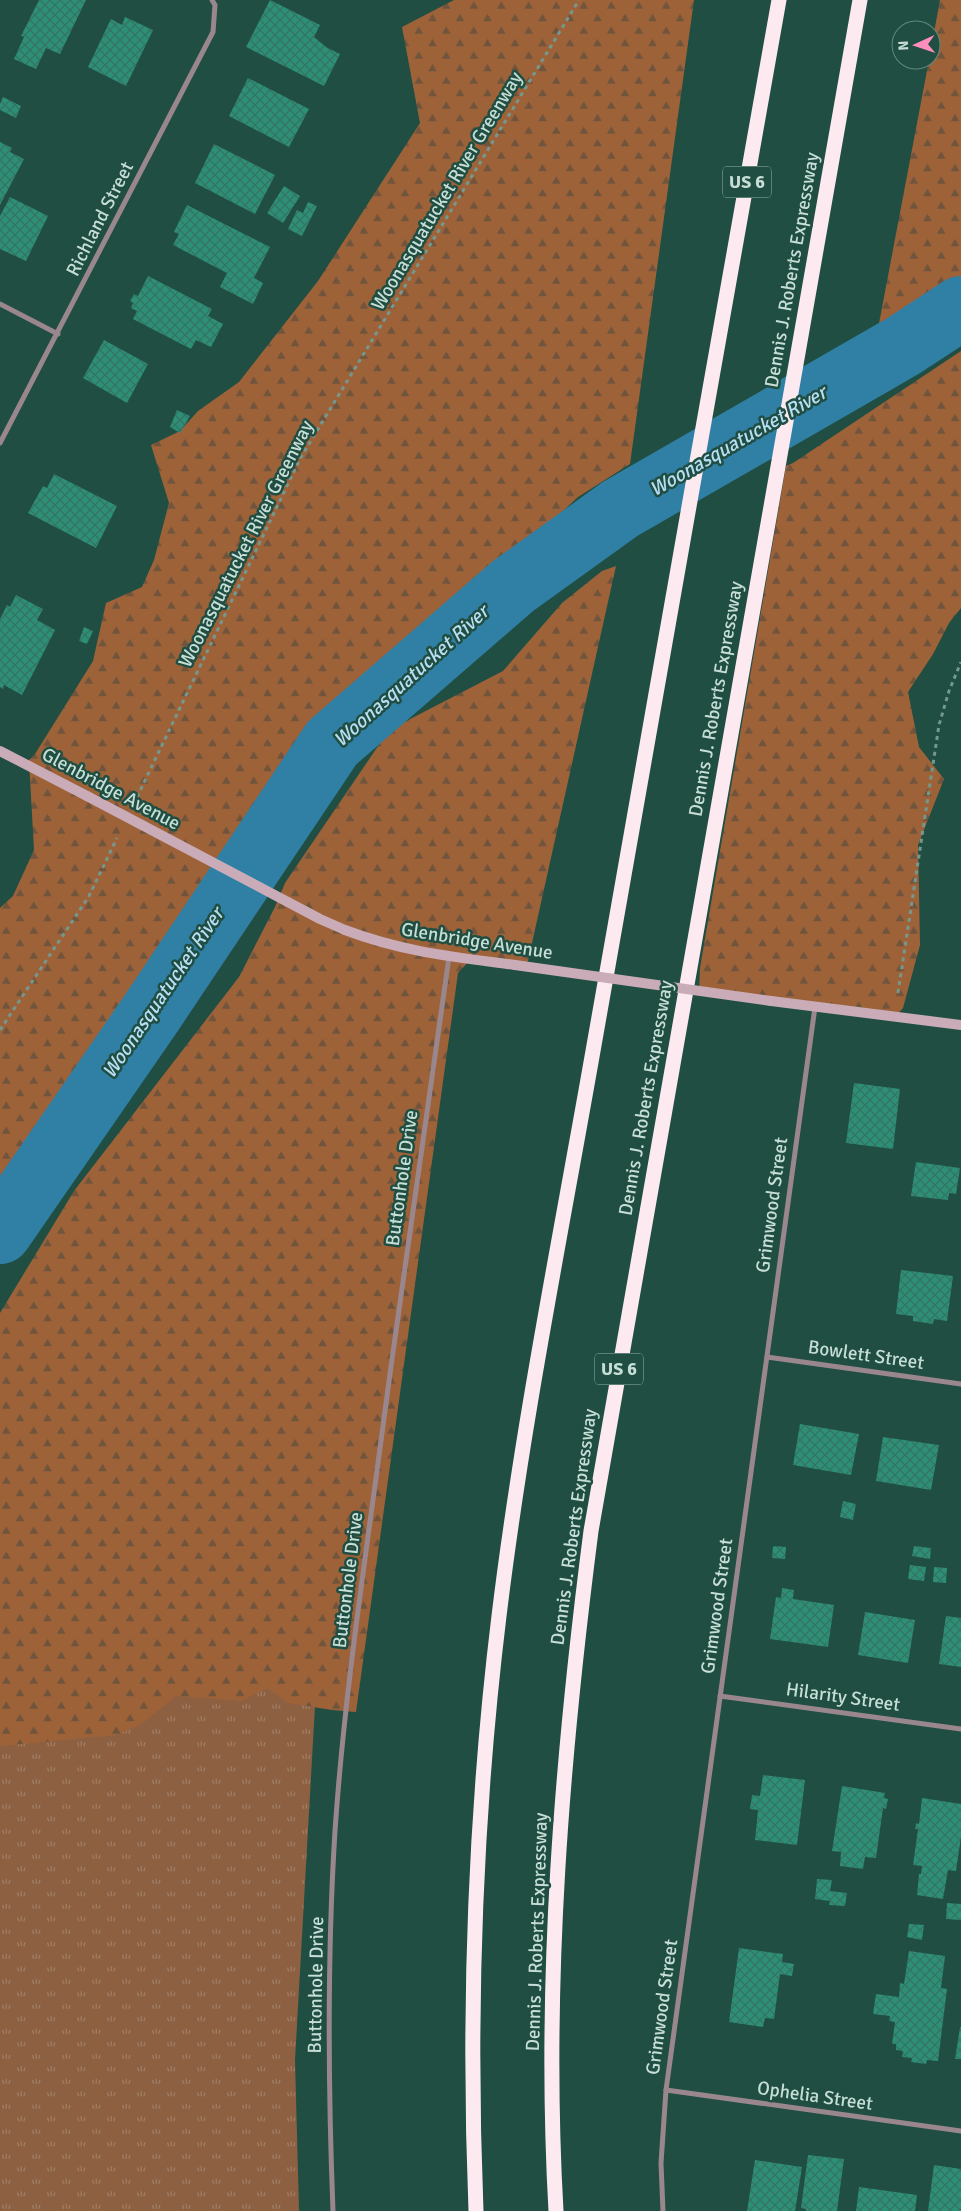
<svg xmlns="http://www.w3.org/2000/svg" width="961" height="2211" viewBox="0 0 961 2211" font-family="Signika,sans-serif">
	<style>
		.grass { fill: url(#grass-tufts) }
		.forest { fill: url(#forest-firs) }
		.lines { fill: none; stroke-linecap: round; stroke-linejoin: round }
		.river { stroke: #307fa5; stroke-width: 64 }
		.building { fill: url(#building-cross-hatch) }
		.path { stroke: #75988e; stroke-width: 3; stroke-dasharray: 4 4; stroke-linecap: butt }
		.street { stroke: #9a878e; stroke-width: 5 }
		.secondary { stroke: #c9acb7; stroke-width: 10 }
		.highway { stroke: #fdeaf1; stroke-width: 15 }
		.secondary-bridge { stroke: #c9acb7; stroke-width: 10 }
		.labels { text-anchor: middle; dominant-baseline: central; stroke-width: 5; stroke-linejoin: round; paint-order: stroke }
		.shield { fill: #204e42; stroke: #94b3aa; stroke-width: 1 }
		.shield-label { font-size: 18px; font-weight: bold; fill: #c6ded6 }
		.street-label { font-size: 19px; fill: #c6ded6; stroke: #204e42 }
		.water-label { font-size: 20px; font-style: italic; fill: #b8def4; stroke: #204e42 }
	</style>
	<defs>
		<pattern id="grass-tufts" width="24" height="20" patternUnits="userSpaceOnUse" patternTransform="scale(1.25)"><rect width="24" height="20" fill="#8d6042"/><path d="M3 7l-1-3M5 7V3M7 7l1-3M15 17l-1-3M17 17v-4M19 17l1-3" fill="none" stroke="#a07e65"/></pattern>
		<pattern id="forest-firs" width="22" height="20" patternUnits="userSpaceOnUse" patternTransform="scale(1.25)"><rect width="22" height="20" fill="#9e6239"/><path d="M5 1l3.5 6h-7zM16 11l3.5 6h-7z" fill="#71543c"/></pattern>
		<pattern id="building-cross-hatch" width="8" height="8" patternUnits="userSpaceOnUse" patternTransform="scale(1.25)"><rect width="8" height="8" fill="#2e8f77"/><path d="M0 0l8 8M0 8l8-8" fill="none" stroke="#337464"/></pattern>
	</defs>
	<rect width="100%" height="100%" fill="#204e42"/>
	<polygon class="grass" points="319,1635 295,2060 299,2211 0,2211 0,1679"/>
	<g class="forest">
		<polygon points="454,0 694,0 630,464 578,497 371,690 321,724 220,856 171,973 110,1044 0,1211 0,908 13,896 34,850 29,760 35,754 93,661 106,603 142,587 154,560 169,503 151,445 180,431 198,411 239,382 318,281 420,123 402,27"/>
		<polygon points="940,0 961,0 961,284 938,307 901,326 877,334 929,60 931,60 931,49"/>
		<polygon points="961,351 961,608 949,623 933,654 908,692 919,747 944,779 918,845 920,945 903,1008 896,1016 699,991 700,968 786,466 793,463"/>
		<polygon points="616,566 528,961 522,967 468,962 458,973 356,1712 332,1710 288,1703 267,1688 241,1701 176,1696 140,1725 116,1735 0,1746 0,1313 74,1191 239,977 275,907 285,883 389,730 503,671 562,603 602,571"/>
	</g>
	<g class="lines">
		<polyline class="river" points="0,1232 152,1012 332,743 513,586 620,509 903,346 961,308"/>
	</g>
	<g class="building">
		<polygon points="39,0 86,0 60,54 46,48 36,69 14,59 24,37 21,36"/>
		<polygon points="270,0 320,25 314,37 326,47 340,54 324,86 246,47"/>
		<polygon points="125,17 153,30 126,86 88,67 111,19 122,25"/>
		<polygon points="248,78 309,109 289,147 229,116"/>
		<polygon points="3,97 21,106 16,118 0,110 0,104"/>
		<polygon points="0,142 12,148 10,152 24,159 0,205"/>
		<polygon points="214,144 275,175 255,214 195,183"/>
		<polygon points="284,186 300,196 283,223 267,213"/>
		<polygon points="10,197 48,216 26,261 0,249 0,216"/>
		<polygon points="308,202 317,206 302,236 288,229 297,210 303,213"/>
		<polygon points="187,205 270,247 254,278 263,283 253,304 220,287 227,273 173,245 179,234 174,232"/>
		<polygon points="148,276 212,309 208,316 223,324 211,347 196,340 191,349 133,319 137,311 131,308 133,303 130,301 134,294 138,296"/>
		<polygon points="104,340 148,364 127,403 83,378"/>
		<polygon points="177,410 190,416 180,433 170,427"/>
		<polygon points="54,474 117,506 96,548 28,513 43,486 47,488"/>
		<polygon points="16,595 43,609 37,620 55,630 22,695 4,685 3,689 0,687 0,619 7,605 10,607"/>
		<polygon points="84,627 93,631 87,644 79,641"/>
		<polygon points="854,1083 900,1089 893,1149 846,1143"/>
		<polygon points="916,1162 960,1168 956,1194 949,1193 948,1200 911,1196"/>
		<polygon points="901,1270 953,1276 947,1321 934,1319 933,1324 913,1321 913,1316 896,1314"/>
		<polygon points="800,1424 859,1434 851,1475 793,1465"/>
		<polygon points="883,1437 939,1445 931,1490 876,1481"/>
		<polygon points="843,1501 856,1504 853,1520 840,1517"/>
		<polygon points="773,1546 786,1547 785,1559 772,1558"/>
		<polygon points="914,1546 931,1548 930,1559 912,1556"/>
		<polygon points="910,1565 926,1567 924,1581 908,1579"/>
		<polygon points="934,1567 947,1568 946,1583 933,1582"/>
		<polygon points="782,1588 794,1590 793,1599 834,1605 828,1647 770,1639 776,1597 781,1598"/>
		<polygon points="865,1612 915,1620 908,1663 858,1655"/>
		<polygon points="946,1616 961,1618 961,1667 939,1664"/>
		<polygon points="763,1775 805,1780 797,1845 755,1840 758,1810 750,1809 752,1795 760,1796"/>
		<polygon points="842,1786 885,1793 884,1798 888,1799 886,1809 883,1808 876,1858 865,1857 863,1869 840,1866 841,1852 832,1851"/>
		<polygon points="922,1798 961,1804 961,1837 956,1871 948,1870 943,1899 917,1895 919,1874 921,1874 922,1866 913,1865 918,1829 915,1829 916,1823 919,1824"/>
		<polygon points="817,1879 832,1880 830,1891 847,1893 845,1906 829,1905 830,1901 815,1899"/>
		<polygon points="947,1903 961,1904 961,1920 946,1919"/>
		<polygon points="909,1924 924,1925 922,1940 907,1937"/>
		<polygon points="739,1948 783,1954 782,1962 794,1964 792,1976 780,1974 774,2019 765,2018 763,2027 729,2022"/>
		<polygon points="909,1951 945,1956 941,1988 947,1989 938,2061 927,2060 926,2064 911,2062 912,2058 902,2057 903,2051 896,2050 896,2044 892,2044 895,2022 889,2021 890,2016 873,2014 876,1994 899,1997 900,1983 904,1984"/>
		<polygon points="960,2027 961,2027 961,2059 955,2059"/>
		<polygon points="808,2155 844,2159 837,2211 806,2211 806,2209 801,2208"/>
		<polygon points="755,2160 802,2167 795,2211 747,2211"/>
		<polygon points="934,2165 961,2169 961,2211 928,2211"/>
		<polygon points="859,2187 917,2195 915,2211 856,2211"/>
	</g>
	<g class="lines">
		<g class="path">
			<polyline points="137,797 301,457 579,0"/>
			<polyline points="898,993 939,725 949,691 961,662"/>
			<polyline points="0,1030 89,896 117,838"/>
		</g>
		<g class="street">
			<polyline points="0,304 58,334"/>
			<polyline points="0,443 213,32 215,5 212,0"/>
			<polyline points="767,1357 961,1384"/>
			<polyline points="720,1696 961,1729"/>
			<polyline points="666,2090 961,2131"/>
			<path d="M333 2211C328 2084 327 1957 335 1831 343 1713 360 1595 376 1478 399 1304 424 1130 449 957"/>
			<polyline points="663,2211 661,2163 666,2090 815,1007"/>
		</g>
		<g class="secondary">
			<polyline points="0,751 87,796"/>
			<path d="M345 930C403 952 455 957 515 965"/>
			<polyline points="771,1001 961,1025"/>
		</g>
		<g class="highway">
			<path d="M476 2211C468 2013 475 1813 499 1616 522 1427 560 1239 593 1051 654 701 717 350 779 0"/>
			<path d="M556 2211C543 1984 562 1756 591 1531L860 0"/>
		</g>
		<g class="secondary-bridge">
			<polyline points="87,796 320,919 345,930"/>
			<polyline points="515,965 771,1001"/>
		</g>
	</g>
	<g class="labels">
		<g class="shield">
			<rect x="723" y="166.5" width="48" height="31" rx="4"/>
			<rect x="595" y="1353.5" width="48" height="31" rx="4"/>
		</g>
		<g class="shield-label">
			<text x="747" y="182">US 6</text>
			<text x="619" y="1369">US 6</text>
		</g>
		<g class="street-label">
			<text transform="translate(447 191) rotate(-59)">Woonasquatucket River Greenway</text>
			<text transform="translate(100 219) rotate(-63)">Richland Street</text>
			<text transform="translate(792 270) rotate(-80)">Dennis J. Roberts Expressway</text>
			<text transform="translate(246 544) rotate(-63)">Woonasquatucket River Greenway</text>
			<text transform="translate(716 699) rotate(-80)">Dennis J. Roberts Expressway</text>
			<text transform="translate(111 789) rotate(28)">Glenbridge Avenue</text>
			<text transform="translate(477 941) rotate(9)">Glenbridge Avenue</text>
			<text transform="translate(646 1098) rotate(-80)">Dennis J. Roberts Expressway</text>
			<text transform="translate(402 1178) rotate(-82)">Buttonhole Drive</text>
			<text transform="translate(772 1205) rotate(-82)">Grimwood Street</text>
			<text transform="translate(866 1355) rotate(8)">Bowlett Street</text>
			<text transform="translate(574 1527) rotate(-82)">Dennis J. Roberts Expressway</text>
			<text transform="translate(348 1580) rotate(-83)">Buttonhole Drive</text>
			<text transform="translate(717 1606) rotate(-82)">Grimwood Street</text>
			<text transform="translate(843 1697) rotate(8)">Hilarity Street</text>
			<text transform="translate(537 1932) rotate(-88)">Dennis J. Roberts Expressway</text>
			<text transform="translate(316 1985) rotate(-89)">Buttonhole Drive</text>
			<text transform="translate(662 2007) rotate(-82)">Grimwood Street</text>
			<text transform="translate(815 2096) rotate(8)">Ophelia Street</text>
		</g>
		<g class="water-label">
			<text transform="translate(738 441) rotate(-30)">Woonasquatucket River</text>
			<text transform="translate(411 676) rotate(-42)">Woonasquatucket River</text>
			<text transform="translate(163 993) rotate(-56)">Woonasquatucket River</text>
		</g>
	</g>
	<g transform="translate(916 45) rotate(267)"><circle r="24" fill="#204e42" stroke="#62887d"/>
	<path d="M0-4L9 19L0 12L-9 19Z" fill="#fd8ebe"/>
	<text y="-8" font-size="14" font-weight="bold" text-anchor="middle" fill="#c6ded6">N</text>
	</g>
</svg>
